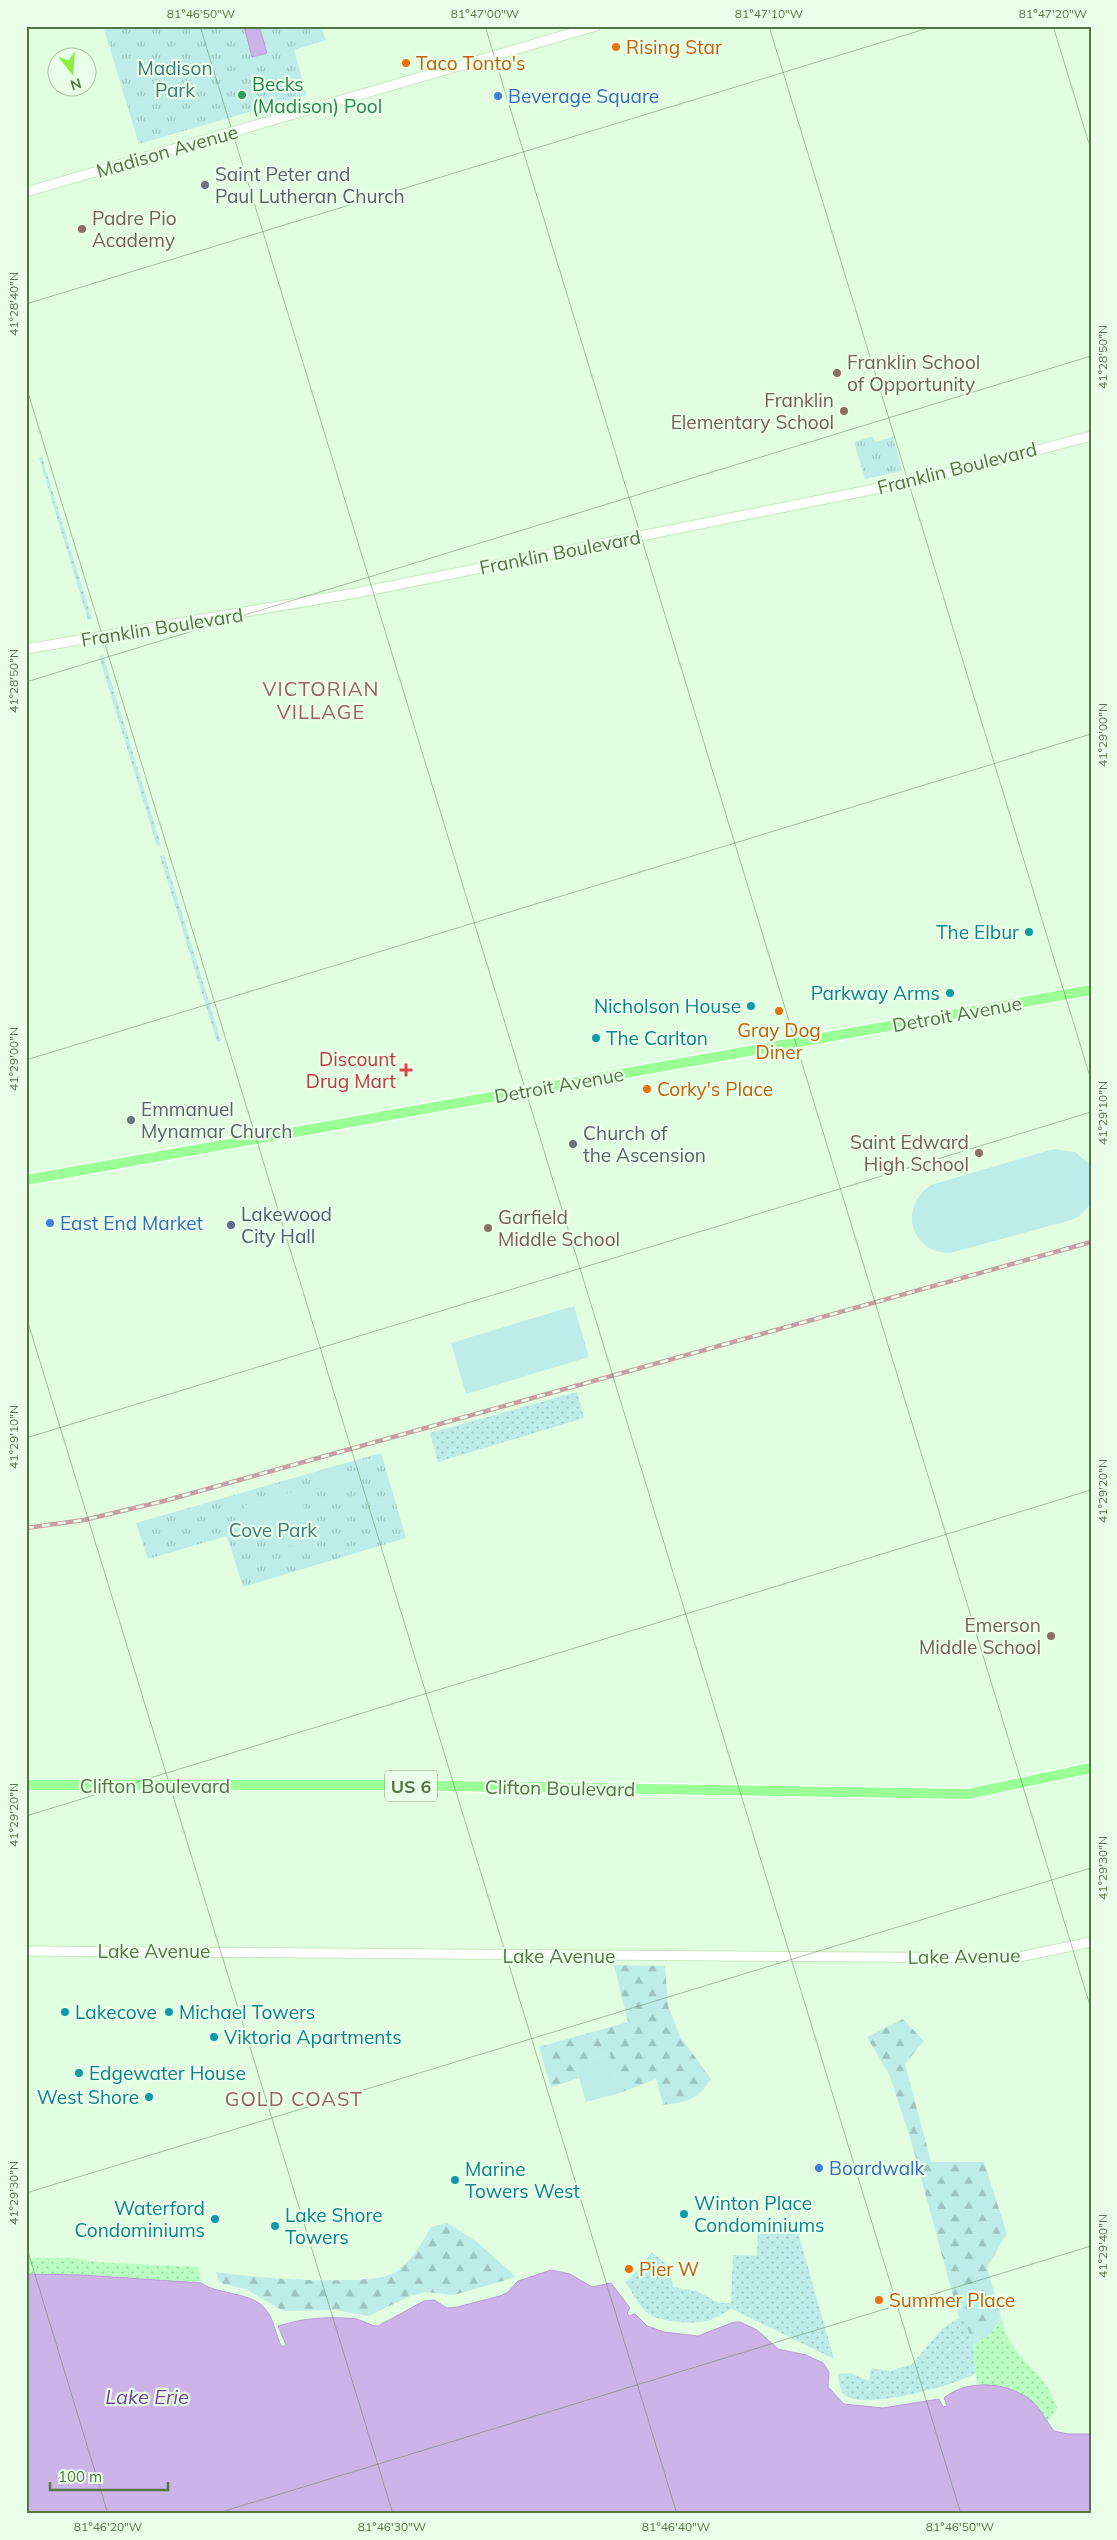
<svg xmlns="http://www.w3.org/2000/svg" width="1117" height="2540" viewBox="0 0 1117 2540" font-family="Mulish,sans-serif">
	<style>
		.grass { fill: url(#grass-dots) }
		.forest { fill: url(#forest-firs) }
		.sand { fill: url(#sand-dots) }
		.park { fill: url(#park-tufts) }
		.garden { fill: #beece9 }
		.water { fill: #cdb4e8; stroke: #ba99da }
		.lines { fill: none; stroke-linecap: round; stroke-linejoin: round }
		.secondary-casing { stroke: #c4eabb; stroke-width: 11 }
		.primary-casing { stroke: #fff; stroke-width: 12 }
		.secondary { stroke: #fff; stroke-width: 9 }
		.primary { stroke: #99ff96; stroke-width: 10 }
		.rail-casing { stroke: #c79fa3; stroke-width: 4.5 }
		.rail { stroke: #e9ffe8; stroke-width: 2.5; stroke-dasharray: 8; stroke-linecap: butt }
		.ticks { fill: none; stroke: #547646; stroke-width: 1; stroke-opacity: 0.45 }
		.food-dot { fill: #e8710a; stroke: #e9ffe8; stroke-width: 2 }
		.leisure-dot { fill: #2e9e5b; stroke: #e9ffe8; stroke-width: 2 }
		.shop-dot { fill: #3f7fe0; stroke: #e9ffe8; stroke-width: 2 }
		.worship-dot { fill: #6b7280; stroke: #e9ffe8; stroke-width: 2 }
		.education-dot { fill: #8d6e63; stroke: #e9ffe8; stroke-width: 2 }
		.culture-dot { fill: #0f9aa8; stroke: #e9ffe8; stroke-width: 2 }
		.health-dot { fill: #e0444e; stroke: #e9ffe8; stroke-width: 2 }
		.service-dot { fill: #5c6f8a; stroke: #e9ffe8; stroke-width: 2 }
		.labels { text-anchor: middle; dominant-baseline: central; stroke-width: 4.5; stroke-linejoin: round; paint-order: stroke }
		.shield { fill: #e9ffe8; stroke: #819f77; stroke-width: 1 }
		.shield-label { font-size: 18px; font-weight: bold; fill: #547646 }
		.food-label { font-size: 19px; fill: #c56008; stroke: #e9ffe8; text-anchor: start }
		.park-label { font-size: 19px; fill: #3d797d; stroke: #e9ffe8 }
		.leisure-label { font-size: 19px; fill: #27864d; stroke: #e9ffe8; text-anchor: start }
		.shop-label { font-size: 19px; fill: #366cbe; stroke: #e9ffe8; text-anchor: start }
		.street-label { font-size: 19px; fill: #547646; stroke: #e9ffe8 }
		.worship-label { font-size: 19px; fill: #5b616d; stroke: #e9ffe8; text-anchor: start }
		.education-label { font-size: 19px; fill: #785e54; stroke: #e9ffe8; text-anchor: start }
		.culture-label { font-size: 19px; fill: #0d838f; stroke: #e9ffe8; text-anchor: start }
		.health-label { font-size: 19px; fill: #be3a42; stroke: #e9ffe8; text-anchor: end }
		.service-label { font-size: 19px; fill: #4e5e75; stroke: #e9ffe8; text-anchor: start }
		.neighbourhood-label { font-size: 20px; letter-spacing: 1px; fill: #9a6161; stroke: #e9ffe8 }
		.water-label { font-size: 20px; font-style: italic; fill: #7446a0; stroke: #e9ffe8 }
		.neatline { fill: none; stroke: #547646; stroke-width: 2 }
		.ticks-label { font-size: 12px; text-anchor: middle; fill: #547646 }
	</style>
	<defs>
		<pattern id="grass-dots" width="8" height="8" patternUnits="userSpaceOnUse" patternTransform="scale(1.25)"><rect width="8" height="8" fill="#beece9"/><path d="M2 2h.1M6 6h.1" fill="none" stroke="#9dc4bf" stroke-width="1.8" stroke-linecap="round"/></pattern>
		<pattern id="forest-firs" width="22" height="20" patternUnits="userSpaceOnUse" patternTransform="scale(1.25)"><rect width="22" height="20" fill="#beece9"/><path d="M5 1l3.5 6h-7zM16 11l3.5 6h-7z" fill="#9dc4bf"/></pattern>
		<pattern id="sand-dots" width="8" height="8" patternUnits="userSpaceOnUse" patternTransform="scale(1.25)"><rect width="8" height="8" fill="#b9ffc1"/><path d="M2 2h.1M6 6h.1" fill="none" stroke="#99d39f" stroke-width="1.8" stroke-linecap="round"/></pattern>
		<pattern id="park-tufts" width="24" height="20" patternUnits="userSpaceOnUse" patternTransform="scale(1.25)"><rect width="24" height="20" fill="#beece9"/><path d="M3 7l-1-3M5 7V3M7 7l1-3M15 17l-1-3M17 17v-4M19 17l1-3" fill="none" stroke="#9dc4bf"/></pattern>
	</defs>
	<rect width="100%" height="100%" fill="#e1fee0"/>
	<g class="grass">
		<polygon points="42,457 92,619 88,620 39,458"/>
		<polygon points="103,655 161,845 157,846 99,656"/>
		<polygon points="164,855 221,1041 217,1042 160,856"/>
		<polygon points="577,1392 584,1418 438,1462 430,1433"/>
		<path d="M797 2229 834 2359 732 2309C725 2312 721 2315 715 2318 701 2326 656 2323 645 2311 637 2303 632 2291 625 2282L644 2265 651 2252C668 2264 670 2267 673 2287L697 2291 719 2303H731L733 2255 757 2256 758 2230Z"/>
		<path d="M964 2315 973 2345 976 2373C957 2385 863 2411 845 2395 839 2390 839 2381 838 2374L851 2373 869 2381 871 2368 890 2371 912 2364 943 2328Z"/>
	</g>
	<g class="forest">
		<path d="M614 1965 665 1966 668 2006 680 2036 711 2079C698 2100 687 2102 663 2105L656 2079 620 2093 609 2053 575 2063 579 2078 551 2087 539 2047 628 2022Z"/>
		<polygon points="903,2019 924,2041 905,2064 931,2162 984,2162 1007,2234 987,2267 1001,2318 988,2336 973,2345 964,2316 959,2318 912,2144 889,2074 867,2037"/>
		<path d="M447 2223 476 2241 516 2277 454 2295 425 2292 410 2296 369 2316 335 2310 283 2311 246 2289 223 2284 218 2279 216 2272C246 2277 374 2288 396 2272 412 2261 422 2243 431 2227Z"/>
	</g>
	<g class="sand">
		<polygon points="26,2258 73,2258 95,2262 197,2267 200,2272 201,2283 82,2275 26,2274"/>
		<path d="M1001 2318C1003 2324 1005 2331 1007 2337 1023 2366 1046 2373 1057 2408L1047 2422C1029 2393 1010 2388 977 2384L973 2345 988 2336Z"/>
	</g>
	<g class="park">
		<polygon points="103,26 321,26 326,40 294,50 307,95 139,144"/>
		<polygon points="873,436 875,442 893,437 902,471 865,479 854,442"/>
		<polygon points="381,1453 406,1538 243,1587 227,1536 148,1559 136,1523"/>
	</g>
	<g class="garden">
		<path d="M1054 1149 1075 1152 1091 1165V1204L1081 1215 1071 1220 950 1253C910 1253 898 1207 931 1185Z"/>
		<polygon points="574,1306 589,1357 466,1394 451,1343"/>
		<polygon points="342,1464 349,1492 329,1497 321,1470"/>
		<path d="M295 1491 300 1494 314 1543C281 1554 257 1536 243 1506Z"/>
		<polygon points="609,2053 620,2093 586,2102 575,2063"/>
	</g>
	<g class="water">
		<polygon points="244,26 259,26 267,53 252,57"/>
		<path d="M551 2270 570 2274 592 2287 611 2283 630 2308 627 2313 629 2316 635 2314 647 2326 664 2332 698 2336 734 2322H740L757 2330 778 2349 806 2355 823 2363 829 2372 828 2387 844 2404 883 2408 939 2399 943 2407 947 2406 944 2398C966 2380 1003 2381 1028 2398 1039 2405 1045 2420 1054 2431L1068 2434H1091V2514H26V2274L82 2275 201 2283C220 2296 253 2291 267 2311 274 2320 276 2337 282 2347L286 2345 278 2326C303 2318 330 2316 356 2319 365 2321 370 2326 378 2326L424 2301 434 2300 447 2308 457 2307 500 2296 507 2293 518 2281Z"/>
	</g>
	<g class="lines">
		<defs>
			<g id="secondary">
				<polyline points="26,192 596,26"/>
				<polyline points="26,649 356,593 855,493 958,471 1091,436"/>
				<polyline points="26,1951 1014,1958 1091,1942"/>
			</g>
			<g id="primary">
				<polyline points="26,1180 1091,990"/>
				<polyline points="26,1785 389,1785 968,1794 1091,1768"/>
			</g>
		</defs>
		<use href="#secondary" class="secondary-casing"/>
		<use href="#primary" class="primary-casing"/>
		<use href="#secondary" class="secondary"/>
		<use href="#primary" class="primary"/>
		<defs>
			<polyline id="rail" points="26,1528 84,1520 164,1501 1091,1242"/>
		</defs>
		<use href="#rail" class="rail-casing"/>
		<use href="#rail" class="rail"/>
	</g>
	<path class="ticks" d="M200 26 961 2514M485 26 1091 2009M769 26 1091 1080M1053 26 1091 150M26 304 935 26M26 386 677 2514M26 682 1091 356M26 1060 1091 734M26 1316 393 2514M26 1438 1091 1112M26 1816 1091 1490M26 2193 1091 1868M26 2245 108 2514M215 2514 1091 2246"/>
	<g class="food-dot">
		<circle cx="616" cy="47" r="5"/>
		<circle cx="406" cy="63" r="5"/>
		<circle cx="779" cy="1011" r="5"/>
		<circle cx="647" cy="1089" r="5"/>
		<circle cx="629" cy="2269" r="5"/>
		<circle cx="879" cy="2300" r="5"/>
	</g>
	<circle class="leisure-dot" cx="242" cy="95" r="5"/>
	<g class="shop-dot">
		<circle cx="498" cy="96" r="5"/>
		<circle cx="50" cy="1223" r="5"/>
		<circle cx="819" cy="2168" r="5"/>
	</g>
	<g class="worship-dot">
		<circle cx="205" cy="185" r="5"/>
		<circle cx="131" cy="1120" r="5"/>
		<circle cx="573" cy="1144" r="5"/>
	</g>
	<g class="education-dot">
		<circle cx="82" cy="229" r="5"/>
		<circle cx="837" cy="373" r="5"/>
		<circle cx="844" cy="411" r="5"/>
		<circle cx="979" cy="1153" r="5"/>
		<circle cx="488" cy="1228" r="5"/>
		<circle cx="1051" cy="1636" r="5"/>
	</g>
	<g class="culture-dot">
		<circle cx="1029" cy="932" r="5"/>
		<circle cx="950" cy="993" r="5"/>
		<circle cx="751" cy="1006" r="5"/>
		<circle cx="596" cy="1038" r="5"/>
		<circle cx="65" cy="2012" r="5"/>
		<circle cx="169" cy="2012" r="5"/>
		<circle cx="214" cy="2037" r="5"/>
		<circle cx="79" cy="2073" r="5"/>
		<circle cx="149" cy="2097" r="5"/>
		<circle cx="455" cy="2180" r="5"/>
		<circle cx="684" cy="2214" r="5"/>
		<circle cx="215" cy="2219" r="5"/>
		<circle cx="275" cy="2226" r="5"/>
	</g>
	<path class="health-dot" d="M403.5 1062.5h5v5h5v5h-5v5h-5v-5h-5v-5h5z"/>
	<circle class="service-dot" cx="231" cy="1225" r="5"/>
	<g class="labels">
		<rect class="shield" x="385" y="1770.5" width="52" height="31" rx="4"/>
		<g class="shield-label">
			<text x="411" y="1786">US 6</text>
		</g>
		<g class="food-label">
			<text x="626" y="47">Rising Star</text>
			<text x="416" y="63">Taco Tonto's</text>
			<text x="779" y="1030" text-anchor="middle">Gray Dog<tspan x="779" dy="22">Diner</tspan></text>
			<text x="657" y="1089">Corky's Place</text>
			<text x="639" y="2269">Pier W</text>
			<text x="889" y="2300">Summer Place</text>
		</g>
		<g class="park-label">
			<text x="175" y="68">Madison<tspan x="175" dy="22">Park</tspan></text>
			<text x="273" y="1530">Cove Park</text>
		</g>
		<g class="leisure-label">
			<text x="252" y="84">Becks<tspan x="252" dy="22">(Madison) Pool</tspan></text>
		</g>
		<g class="shop-label">
			<text x="508" y="96">Beverage Square</text>
			<text x="60" y="1223">East End Market</text>
			<text x="829" y="2168">Boardwalk</text>
		</g>
		<g class="street-label">
			<text transform="translate(167 151) rotate(-16)">Madison Avenue</text>
			<text transform="translate(957 468) rotate(-14)">Franklin Boulevard</text>
			<text transform="translate(560 552) rotate(-11)">Franklin Boulevard</text>
			<text transform="translate(162 627) rotate(-9)">Franklin Boulevard</text>
			<text transform="translate(957 1014) rotate(-10)">Detroit Avenue</text>
			<text transform="translate(559 1085) rotate(-10)">Detroit Avenue</text>
			<text x="155" y="1786">Clifton Boulevard</text>
			<text transform="translate(560 1788) rotate(1)">Clifton Boulevard</text>
			<text x="154" y="1951">Lake Avenue</text>
			<text x="559" y="1956">Lake Avenue</text>
			<text transform="translate(964 1956) rotate(-1)">Lake Avenue</text>
		</g>
		<g class="worship-label">
			<text x="215" y="174">Saint Peter and<tspan x="215" dy="22">Paul Lutheran Church</tspan></text>
			<text x="141" y="1109">Emmanuel<tspan x="141" dy="22">Mynamar Church</tspan></text>
			<text x="583" y="1133">Church of<tspan x="583" dy="22">the Ascension</tspan></text>
		</g>
		<g class="education-label">
			<text x="92" y="218">Padre Pio<tspan x="92" dy="22">Academy</tspan></text>
			<text x="847" y="362">Franklin School<tspan x="847" dy="22">of Opportunity</tspan></text>
			<text x="834" y="400" text-anchor="end">Franklin<tspan x="834" dy="22">Elementary School</tspan></text>
			<text x="969" y="1142" text-anchor="end">Saint Edward<tspan x="969" dy="22">High School</tspan></text>
			<text x="498" y="1217">Garfield<tspan x="498" dy="22">Middle School</tspan></text>
			<text x="1041" y="1625" text-anchor="end">Emerson<tspan x="1041" dy="22">Middle School</tspan></text>
		</g>
		<g class="culture-label">
			<text x="1019" y="932" text-anchor="end">The Elbur</text>
			<text x="940" y="993" text-anchor="end">Parkway Arms</text>
			<text x="741" y="1006" text-anchor="end">Nicholson House</text>
			<text x="606" y="1038">The Carlton</text>
			<text x="75" y="2012">Lakecove</text>
			<text x="179" y="2012">Michael Towers</text>
			<text x="224" y="2037">Viktoria Apartments</text>
			<text x="89" y="2073">Edgewater House</text>
			<text x="139" y="2097" text-anchor="end">West Shore</text>
			<text x="465" y="2169">Marine<tspan x="465" dy="22">Towers West</tspan></text>
			<text x="694" y="2203">Winton Place<tspan x="694" dy="22">Condominiums</tspan></text>
			<text x="205" y="2208" text-anchor="end">Waterford<tspan x="205" dy="22">Condominiums</tspan></text>
			<text x="285" y="2215">Lake Shore<tspan x="285" dy="22">Towers</tspan></text>
		</g>
		<g class="health-label">
			<text x="396" y="1059">Discount<tspan x="396" dy="22">Drug Mart</tspan></text>
		</g>
		<g class="service-label">
			<text x="241" y="1214">Lakewood<tspan x="241" dy="22">City Hall</tspan></text>
		</g>
		<g class="neighbourhood-label">
			<text x="321" y="688">VICTORIAN<tspan x="321" dy="23">VILLAGE</tspan></text>
			<text x="294" y="2098">GOLD COAST</text>
		</g>
		<g class="water-label">
			<text x="147" y="2396">Lake Erie</text>
		</g>
	</g>
	<rect width="1117" height="2540" fill="none" stroke="#e9ffe8" stroke-width="55"/>
	<g transform="translate(72 72) rotate(163)"><circle r="24" fill="#e9ffe8" stroke="#adc8a7"/>
	<path d="M0-4L9 19L0 12L-9 19Z" fill="#8af03d"/>
	<text y="-8" font-size="14" font-weight="bold" text-anchor="middle" fill="#547646">N</text>
	</g>
	<path d="M50 2482v8h118v-8" fill="none" stroke="#547646" stroke-width="2.5"/>
	<text x="58" y="2482" font-size="15" fill="#547646" stroke="#e9ffe8" stroke-width="4" paint-order="stroke">100 m</text>
	<rect x="28" y="28" width="1062" height="2484" class="neatline"/>
	<g class="ticks-label">
		<text x="201" y="18">81°46'50"W</text>
		<text x="485" y="18">81°47'00"W</text>
		<text x="769" y="18">81°47'10"W</text>
		<text x="1053" y="18">81°47'20"W</text>
		<text transform="translate(14 304) rotate(-90)" y="4">41°28'40"N</text>
		<text transform="translate(1103 357) rotate(-90)" y="4">41°28'50"N</text>
		<text transform="translate(14 681) rotate(-90)" y="4">41°28'50"N</text>
		<text transform="translate(1103 735) rotate(-90)" y="4">41°29'00"N</text>
		<text transform="translate(14 1059) rotate(-90)" y="4">41°29'00"N</text>
		<text transform="translate(1103 1113) rotate(-90)" y="4">41°29'10"N</text>
		<text transform="translate(14 1437) rotate(-90)" y="4">41°29'10"N</text>
		<text transform="translate(1103 1491) rotate(-90)" y="4">41°29'20"N</text>
		<text transform="translate(14 1815) rotate(-90)" y="4">41°29'20"N</text>
		<text transform="translate(1103 1868) rotate(-90)" y="4">41°29'30"N</text>
		<text transform="translate(14 2193) rotate(-90)" y="4">41°29'30"N</text>
		<text transform="translate(1103 2246) rotate(-90)" y="4">41°29'40"N</text>
		<text x="108" y="2531">81°46'20"W</text>
		<text x="392" y="2531">81°46'30"W</text>
		<text x="676" y="2531">81°46'40"W</text>
		<text x="960" y="2531">81°46'50"W</text>
	</g>
</svg>
